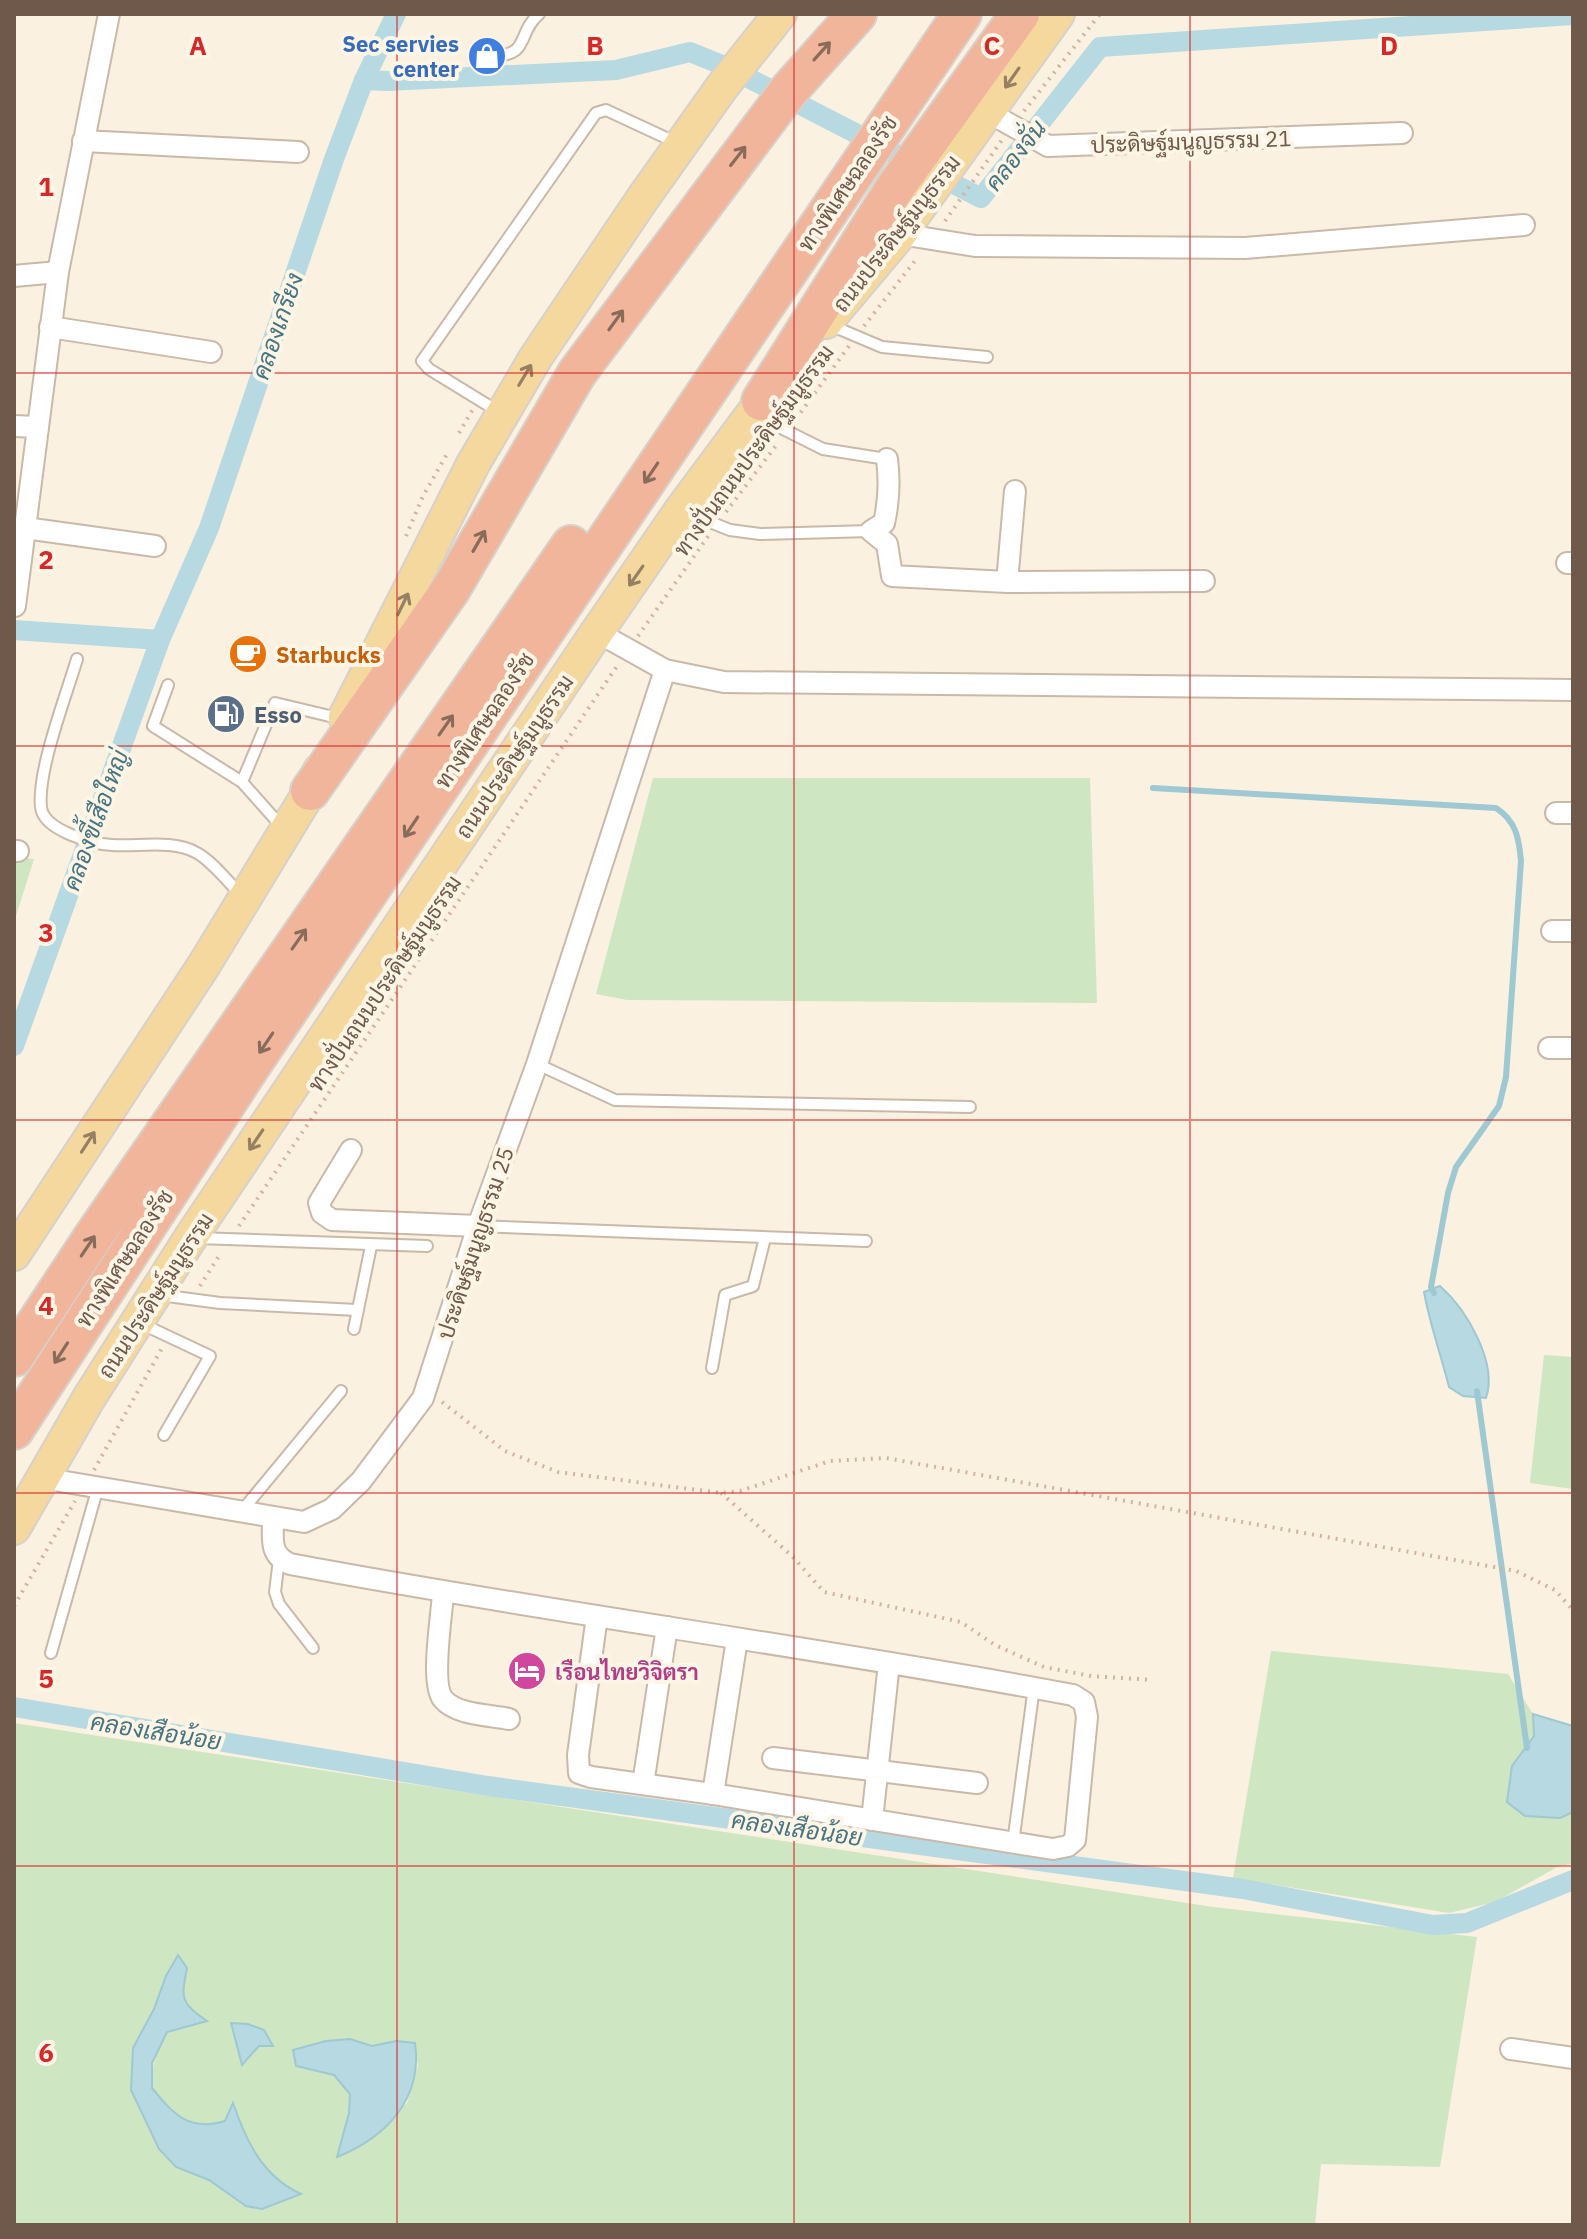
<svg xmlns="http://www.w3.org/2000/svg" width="1587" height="2239" viewBox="0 0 1587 2239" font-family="'IBM Plex Sans',Sarabun,sans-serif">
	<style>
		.green { fill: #cee6c1; fill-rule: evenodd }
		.water { fill: #b7d9e1; stroke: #9ec8d2; stroke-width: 2 }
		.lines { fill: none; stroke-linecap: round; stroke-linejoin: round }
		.stream { stroke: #9ec8d2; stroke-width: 6 }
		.canal { stroke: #b7d9e1; stroke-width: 20 }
		.service-casing { stroke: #c9b9a9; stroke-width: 14 }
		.minor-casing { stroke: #c9b9a9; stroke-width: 24 }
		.primary-casing { stroke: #d7d1cc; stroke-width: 36 }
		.motorway-casing { stroke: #d7d1cc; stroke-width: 42 }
		.path { stroke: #d1b49e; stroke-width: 4; stroke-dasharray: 2 6; stroke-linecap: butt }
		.service { stroke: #fff; stroke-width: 10 }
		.minor { stroke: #fff; stroke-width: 20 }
		.primary { stroke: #f4d89d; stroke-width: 32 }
		.motorway { stroke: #f0b59b; stroke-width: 38 }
		.oneway { stroke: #896b5a }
		.oneway2 { stroke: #977f63 }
		.grid { fill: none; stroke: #d62828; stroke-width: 2; stroke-opacity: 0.55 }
		.labels { text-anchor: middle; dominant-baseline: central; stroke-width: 8; stroke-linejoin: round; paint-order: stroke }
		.shop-label { font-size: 22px; font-weight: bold; fill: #366cbe; stroke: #fdf5e6; text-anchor: end }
		.street-label { font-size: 22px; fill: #6f594a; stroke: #fdf5e6 }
		.food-label { font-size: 22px; font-weight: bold; fill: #c56008; stroke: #fdf5e6; text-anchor: start }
		.service-label { font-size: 22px; font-weight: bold; fill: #4e5e75; stroke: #fdf5e6; text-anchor: start }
		.hotel-label { font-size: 22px; font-weight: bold; fill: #b23c85; stroke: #fdf5e6; text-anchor: start }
		.water-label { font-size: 24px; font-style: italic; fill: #467481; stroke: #fdf5e6 }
		.grid-label { font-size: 26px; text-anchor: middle; font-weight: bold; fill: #d62828; stroke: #fdf5e6; stroke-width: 8; stroke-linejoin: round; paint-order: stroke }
	</style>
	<rect width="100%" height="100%" fill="#faf1e1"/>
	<g class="green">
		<polygon points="653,778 1090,778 1097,1003 627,1000 596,994"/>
		<polygon points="14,857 34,859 14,922"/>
		<polygon points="1544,1355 1573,1357 1573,1489 1530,1483"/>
		<polygon points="1271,1651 1508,1674 1533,1714 1534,1736 1512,1766 1560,1818 1573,1812 1573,1864 1559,1866 1495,1902 1449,1913 1233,1878"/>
		<path d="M14 1723 1213 1907 1477 1937 1440 2167 1321 2164 1315 2225H14ZM187 1968 182 1995 187 2007C164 2035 152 2051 151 2088 173 2114 189 2132 225 2121L234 2104C242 2131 257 2170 283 2186 288 2189 295 2191 300 2195L246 2206 209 2180 176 2167 159 2149 137 2105 133 2048 154 2009 166 1976ZM231 2024 272 2046H259L242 2064ZM350 2039 372 2046 396 2041 414 2043 418 2065 407 2103 338 2156 349 2113 350 2094 334 2075 312 2070 293 2050 326 2041Z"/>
	</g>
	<g class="water">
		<path d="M1440 1286C1467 1310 1498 1363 1486 1398L1463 1396 1449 1387C1441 1355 1430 1325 1424 1292Z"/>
		<polygon points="1533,1714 1573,1726 1573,1812 1560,1818 1525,1816 1507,1802 1512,1766 1534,1736"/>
		<path d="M178 1955 187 1968C181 1999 180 2002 207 2021L167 2032 152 2063V2088C173 2114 189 2132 225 2121L233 2103C246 2141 263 2177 301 2194L262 2209 246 2206 209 2180 176 2167 159 2149 131 2090 133 2048 154 2009 166 1976Z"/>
		<polygon points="231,2023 248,2024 264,2030 273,2046 259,2046 242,2065"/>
		<path d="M350 2039 372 2046 396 2041 415 2043C423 2098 387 2137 337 2157L349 2113 350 2094 334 2075 296 2066 293 2050 326 2041Z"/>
	</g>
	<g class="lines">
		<g class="stream">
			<path d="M1153 788 1496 808C1516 821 1519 838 1521 861L1506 1077 1499 1106 1456 1167 1448 1193 1431 1287 1434 1293"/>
			<polyline points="1477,1391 1527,1748"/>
		</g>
		<g class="canal">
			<polyline points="364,80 387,81 616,70 690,52 727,67 981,198 1100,47 1573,15"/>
			<polyline points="14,630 160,640"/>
			<polyline points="14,1046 160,640 209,528 334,159 364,80 396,14"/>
			<polyline points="14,1707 488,1786 1243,1889 1433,1925 1467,1923 1573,1880"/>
		</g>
		<defs>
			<g id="service">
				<path d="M493 56C531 55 516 34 539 14"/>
				<polyline points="830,325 882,347 987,357"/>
				<polyline points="499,412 429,369 422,361 596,113 606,110 675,142"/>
				<polyline points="755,415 823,449 880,458"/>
				<polyline points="685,512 730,530 760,534 871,531"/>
				<path d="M77 659C66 696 37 771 41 807 43 830 92 844 112 845 138 847 173 839 197 853 213 862 228 882 241 895"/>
				<polyline points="168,685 153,726 242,782 282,827"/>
				<polyline points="242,782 275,703 342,719"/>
				<polyline points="537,1064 615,1100 970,1107"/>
				<polyline points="478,1226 866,1241"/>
				<polyline points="197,1238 427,1246"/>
				<polyline points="160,1295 220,1303 357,1310"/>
				<polyline points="142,1324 210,1356 164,1435"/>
				<polyline points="354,1329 371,1246"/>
				<polyline points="712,1368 725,1295 753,1286 765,1238"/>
				<polyline points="241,1512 341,1391"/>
				<polyline points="279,1559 275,1592 279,1604 313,1648"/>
				<polyline points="51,1653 98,1487"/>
				<polyline points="1013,1843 1034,1687"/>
			</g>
			<g id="minor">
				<polyline points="988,112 1048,146 1402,133"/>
				<polyline points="83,141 298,152"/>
				<polyline points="900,234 975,246 1245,248 1524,225"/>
				<polyline points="14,276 58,272"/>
				<polyline points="50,327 211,352"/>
				<polyline points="14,426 38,427"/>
				<path d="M887 459C890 482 889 501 884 523L871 531 887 544 892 576 1007 582 1015 491"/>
				<polyline points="25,528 155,546"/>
				<polyline points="1567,563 1573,563"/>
				<polyline points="1007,582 1204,581"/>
				<polyline points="15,606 58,272 109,14"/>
				<polyline points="597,632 665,670 724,682 1573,690"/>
				<polyline points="1556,813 1573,813"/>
				<polyline points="14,851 18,851"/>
				<polyline points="1552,931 1573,931"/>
				<polyline points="1549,1048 1573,1048"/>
				<polyline points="351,1150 319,1203 322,1213 332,1220 478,1226"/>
				<polyline points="42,1478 304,1522 332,1509 361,1481 423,1398 478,1226 537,1064 665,670"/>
				<path d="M273 1519C273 1539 269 1555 290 1564 550 1613 813 1646 1073 1695L1084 1702 1087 1717 1075 1840 1068 1846 1053 1849 713 1794 591 1777 579 1773 578 1755 597 1616"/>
				<path d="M443 1593C442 1615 430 1683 443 1699 456 1715 490 1715 509 1719"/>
				<polyline points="773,1758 977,1783"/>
				<polyline points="643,1784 667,1627"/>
				<polyline points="713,1794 737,1639"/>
				<polyline points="872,1820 889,1663"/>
				<polyline points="1511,2049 1573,2058"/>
			</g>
			<g id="primary">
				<polyline points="826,322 900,234 1058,14"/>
				<polyline points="345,717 473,464 536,357 643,198 722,87 780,14"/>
				<polyline points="14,1254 204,965 310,791 320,770"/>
				<polyline points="14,1528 89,1398 191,1237 597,632 681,510 776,382"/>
			</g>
			<g id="motorway">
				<polyline points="761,401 895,188 1020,14"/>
				<polyline points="310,791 451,589 577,373 790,89 857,14"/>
				<polyline points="14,1357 93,1237 571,545"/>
				<polyline points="14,1430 250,1067 962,14"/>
			</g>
		</defs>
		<use href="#service" class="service-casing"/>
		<use href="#minor" class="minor-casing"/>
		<use href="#primary" class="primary-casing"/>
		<use href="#motorway" class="motorway-casing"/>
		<g class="path">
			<polyline points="1024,111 1100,14"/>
			<polyline points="945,221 1002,140"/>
			<polyline points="864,326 918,257"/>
			<polyline points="796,419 849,346"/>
			<polyline points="459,433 473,409"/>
			<polyline points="726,512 778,443"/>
			<polyline points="406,536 423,496 447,454"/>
			<polyline points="638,636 709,535"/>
			<polyline points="239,1226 617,666"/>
			<polyline points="200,1286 221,1253"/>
			<polyline points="442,1402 505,1451 558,1472 721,1493 740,1491 830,1461 886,1458 1516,1571 1555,1590 1573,1610"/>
			<polyline points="94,1470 162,1348"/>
			<polyline points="721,1493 792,1556 824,1592 961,1622 995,1645 1044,1667 1091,1676 1153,1680"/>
			<polyline points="14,1606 75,1501"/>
		</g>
		<use href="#service" class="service"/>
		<use href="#minor" class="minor"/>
		<use href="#primary" class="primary"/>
		<use href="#motorway" class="motorway"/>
	</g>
	<defs><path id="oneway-shaft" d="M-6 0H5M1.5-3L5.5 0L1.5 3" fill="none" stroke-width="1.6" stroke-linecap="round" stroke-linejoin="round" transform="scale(2)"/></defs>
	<g class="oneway">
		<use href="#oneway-shaft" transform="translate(822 51) rotate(-48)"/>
		<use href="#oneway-shaft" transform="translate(738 156) rotate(-52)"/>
		<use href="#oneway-shaft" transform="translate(616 320) rotate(-54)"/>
		<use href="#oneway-shaft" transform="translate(651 473) rotate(124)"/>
		<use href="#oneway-shaft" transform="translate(479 541) rotate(-60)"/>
		<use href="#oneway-shaft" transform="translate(446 725) rotate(-55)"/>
		<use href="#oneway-shaft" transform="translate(411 827) rotate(124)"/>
		<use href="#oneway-shaft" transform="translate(299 939) rotate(-55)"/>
		<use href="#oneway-shaft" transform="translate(266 1043) rotate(124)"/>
		<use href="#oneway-shaft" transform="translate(88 1246) rotate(-56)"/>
		<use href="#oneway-shaft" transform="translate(61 1353) rotate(123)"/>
	</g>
	<g class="oneway2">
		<use href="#oneway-shaft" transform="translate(1012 78) rotate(125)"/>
		<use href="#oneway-shaft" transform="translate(525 375) rotate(-59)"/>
		<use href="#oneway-shaft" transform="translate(636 576) rotate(125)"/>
		<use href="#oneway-shaft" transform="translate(403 604) rotate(-64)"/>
		<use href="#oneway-shaft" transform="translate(256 1140) rotate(124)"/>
		<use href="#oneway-shaft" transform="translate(88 1142) rotate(-57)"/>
	</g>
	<path class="grid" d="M397 14V2225M794 14V2225M1190 14V2225M14 373H1573M14 746H1573M14 1120H1573M14 1493H1573M14 1866H1573"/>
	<defs>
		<symbol id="shop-disc" viewBox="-11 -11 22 22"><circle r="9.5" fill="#3f7fe0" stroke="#fdf5e6"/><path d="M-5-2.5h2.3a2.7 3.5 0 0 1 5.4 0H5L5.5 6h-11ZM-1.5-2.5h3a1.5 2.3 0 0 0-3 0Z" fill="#fff"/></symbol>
		<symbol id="cafe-disc" viewBox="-11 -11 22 22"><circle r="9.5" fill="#e8710a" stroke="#fdf5e6"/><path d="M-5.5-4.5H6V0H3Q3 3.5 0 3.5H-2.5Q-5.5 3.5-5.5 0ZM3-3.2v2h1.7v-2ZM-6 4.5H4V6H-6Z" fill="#fff"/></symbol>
		<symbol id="fuel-disc" viewBox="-11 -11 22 22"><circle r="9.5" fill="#5c6f8a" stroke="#fdf5e6"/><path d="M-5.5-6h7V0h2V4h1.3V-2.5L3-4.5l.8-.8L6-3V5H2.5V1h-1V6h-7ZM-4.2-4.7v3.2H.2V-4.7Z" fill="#fff"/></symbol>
		<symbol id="hotel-disc" viewBox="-11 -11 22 22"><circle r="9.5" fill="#d1479c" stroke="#fdf5e6"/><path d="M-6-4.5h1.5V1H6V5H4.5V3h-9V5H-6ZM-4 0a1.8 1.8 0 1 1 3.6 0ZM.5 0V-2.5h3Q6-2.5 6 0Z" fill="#fff"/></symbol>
	</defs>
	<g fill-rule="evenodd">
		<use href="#shop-disc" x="465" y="34" width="44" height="44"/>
		<use href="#cafe-disc" x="226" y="632" width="44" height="44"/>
		<use href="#fuel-disc" x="204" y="692" width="44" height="44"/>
		<use href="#hotel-disc" x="505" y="1649" width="44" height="44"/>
	</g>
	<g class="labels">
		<g class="shop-label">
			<text x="459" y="43">Sec servies<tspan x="459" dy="25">center</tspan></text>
		</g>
		<g class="street-label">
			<text transform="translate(1191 141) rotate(-2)">ประดิษฐ์มนูญธรรม 21</text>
			<text transform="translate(847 183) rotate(-56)">ทางพิเศษฉลองรัช</text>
			<text transform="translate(896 233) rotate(-52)">ถนนประดิษฐ์มนูธรรม</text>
			<text transform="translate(753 450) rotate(-54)">ทางปั่นถนนประดิษฐ์มนูธรรม</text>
			<text transform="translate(484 720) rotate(-56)">ทางพิเศษฉลองรัช</text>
			<text transform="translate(514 756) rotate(-56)">ถนนประดิษฐ์มนูธรรม</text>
			<text transform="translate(384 983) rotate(-56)">ทางปั่นถนนประดิษฐ์มนูธรรม</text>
			<text transform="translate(475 1243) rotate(-72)">ประดิษฐ์มนูญธรรม 25</text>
			<text transform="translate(124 1258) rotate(-57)">ทางพิเศษฉลองรัช</text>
			<text transform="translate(155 1295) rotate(-57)">ถนนประดิษฐ์มนูธรรม</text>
		</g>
		<g class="food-label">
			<text x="276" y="654">Starbucks</text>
		</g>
		<g class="service-label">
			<text x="254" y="714">Esso</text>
		</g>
		<g class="hotel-label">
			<text x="555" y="1671">เรือนไทยวิจิตรา</text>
		</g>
		<g class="water-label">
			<text transform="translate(1015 155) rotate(-52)">คลองจั่น</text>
			<text transform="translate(277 326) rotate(-71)">คลองเกรียง</text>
			<text transform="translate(95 820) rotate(-70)">คลองขี้เสือใหญ่</text>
			<text transform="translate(156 1731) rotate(9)">คลองเสือน้อย</text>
			<text transform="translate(797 1828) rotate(8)">คลองเสือน้อย</text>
		</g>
	</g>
	<g class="grid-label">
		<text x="198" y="55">A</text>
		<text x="595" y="55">B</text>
		<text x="992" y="55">C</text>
		<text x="1389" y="55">D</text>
		<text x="46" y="196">1</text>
		<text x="46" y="569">2</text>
		<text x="46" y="942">3</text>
		<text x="46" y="1315">4</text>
		<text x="46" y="1688">5</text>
		<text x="46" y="2062">6</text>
	</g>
	<rect width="1587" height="2239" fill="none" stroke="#6f594a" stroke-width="32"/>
</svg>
